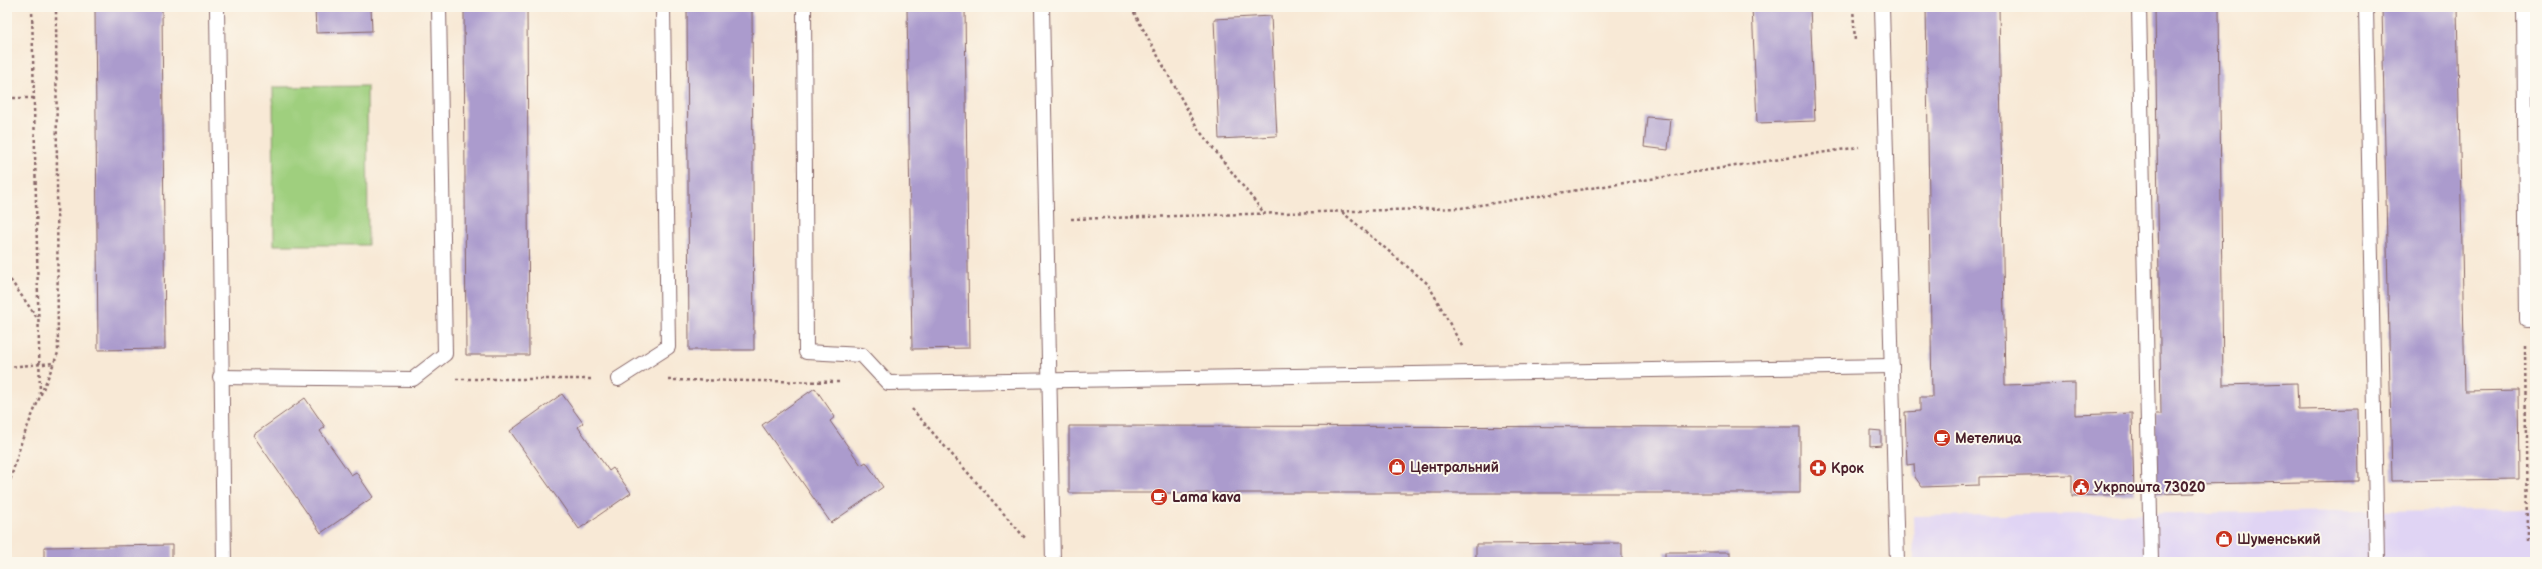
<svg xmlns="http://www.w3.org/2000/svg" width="2542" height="569" viewBox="0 0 2542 569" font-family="'Balsamiq Sans',sans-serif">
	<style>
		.built { fill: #e0d4f4 }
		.green { fill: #9fcf7e; stroke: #747754 }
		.building { fill: #ab9bcd }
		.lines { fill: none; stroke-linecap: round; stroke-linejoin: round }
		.lane-casing { stroke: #876667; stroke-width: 16 }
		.path { stroke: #876667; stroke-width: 2.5; stroke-dasharray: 3 3; stroke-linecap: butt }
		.lane { stroke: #fff; stroke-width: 14 }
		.labels { text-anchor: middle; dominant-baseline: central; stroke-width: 4; stroke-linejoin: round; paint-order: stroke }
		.poi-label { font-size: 14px; font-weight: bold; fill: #4a1f2b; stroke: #fbf7ec; text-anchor: start }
	</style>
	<rect width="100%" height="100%" fill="#fbf7ec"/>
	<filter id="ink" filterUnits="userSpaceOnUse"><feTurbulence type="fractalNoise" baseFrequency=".025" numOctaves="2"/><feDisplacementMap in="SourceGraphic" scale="8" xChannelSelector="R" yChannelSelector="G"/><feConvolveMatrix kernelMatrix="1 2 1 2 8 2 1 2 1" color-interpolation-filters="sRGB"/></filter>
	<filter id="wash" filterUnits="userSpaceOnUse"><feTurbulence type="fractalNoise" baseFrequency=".012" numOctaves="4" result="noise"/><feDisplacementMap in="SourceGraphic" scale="16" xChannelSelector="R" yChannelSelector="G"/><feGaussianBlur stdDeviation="0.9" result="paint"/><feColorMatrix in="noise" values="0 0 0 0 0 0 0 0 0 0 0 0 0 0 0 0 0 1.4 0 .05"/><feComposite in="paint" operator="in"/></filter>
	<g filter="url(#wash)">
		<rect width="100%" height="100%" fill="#f8e9d6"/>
		<polygon class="built" points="2535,509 2535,562 1914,562 1913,516"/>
		<polygon class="green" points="367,86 368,245 274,245 273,87"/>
		<g id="blocks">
			<g class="building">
				<polygon points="95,7 162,7 165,349 98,350"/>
				<polygon points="315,7 371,7 372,31 316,33"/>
				<polygon points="464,7 527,7 529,355 466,355"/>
				<polygon points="687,7 752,7 754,350 689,350"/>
				<polygon points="907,7 965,7 969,348 912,349"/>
				<polygon points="1752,7 1810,7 1815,121 1757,123"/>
				<polygon points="1926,7 1999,7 2005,385 2075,383 2075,415 2132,413 2134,494 2072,496 2072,475 1979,477 1979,485 1922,487 1915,477 1914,464 1907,465 1905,412 1920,411 1920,397 1932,397"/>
				<polygon points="2155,7 2219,7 2223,385 2297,383 2298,410 2358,409 2359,481 2194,484 2195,493 2156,494 2154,414 2161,414"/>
				<polygon points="2382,7 2457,7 2465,391 2518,390 2519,479 2392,481"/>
				<polygon points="1271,16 1277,136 1219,139 1214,19"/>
				<polygon points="1647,117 1671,119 1668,150 1644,147"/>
				<polygon points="815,388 835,417 830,421 861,465 866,462 883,487 831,523 762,425"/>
				<polygon points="562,394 583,423 578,427 609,471 613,468 631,493 579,529 510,431"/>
				<polygon points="305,398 325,427 320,431 351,475 356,472 373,497 321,533 253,435"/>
				<polygon points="1069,426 1800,427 1800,493 1069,493"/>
				<polygon points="1870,430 1881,431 1881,445 1870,446"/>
				<polygon points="1622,543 1622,562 1476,562 1476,544"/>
				<polygon points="172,545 172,562 44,562 44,547"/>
				<rect x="1665" y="552" width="65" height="10"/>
			</g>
		</g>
	</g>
	<g filter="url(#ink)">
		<use href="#blocks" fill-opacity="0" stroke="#876667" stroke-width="1"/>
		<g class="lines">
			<defs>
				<g id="lane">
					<polyline points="217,7 224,562"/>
					<polyline points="804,7 806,352 862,355 888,383 1892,366"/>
					<polyline points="1042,7 1053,562"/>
					<polyline points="1882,7 1897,562"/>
					<polyline points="2139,7 2151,562"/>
					<polyline points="2366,7 2377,562"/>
					<polyline points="2524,7 2527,320 2535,320"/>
					<polyline points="220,377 413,379 445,354 439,7"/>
					<polyline points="618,379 668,347 663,7"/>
				</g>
			</defs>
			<use href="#lane" class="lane-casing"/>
			<g class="path">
				<polyline points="32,7 40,396"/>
				<polyline points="1131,7 1198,129 1264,213"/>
				<polyline points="1853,7 1855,42"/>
				<polyline points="7,98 34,98"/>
				<polyline points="1342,212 1428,284 1463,348"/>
				<polyline points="1071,219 1461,208 1859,147"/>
				<polyline points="7,275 38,319"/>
				<polyline points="2525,345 2527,540"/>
				<polyline points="7,367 54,363"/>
				<polyline points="456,379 593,379"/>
				<polyline points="668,380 841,382"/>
				<polyline points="912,409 1026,539"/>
				<polyline points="7,491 22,440 58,353 56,7"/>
			</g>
			<use href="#lane" class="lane"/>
		</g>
	</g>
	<defs>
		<symbol id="cafe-disc" viewBox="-11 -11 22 22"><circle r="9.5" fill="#c8321e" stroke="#fbf7ec"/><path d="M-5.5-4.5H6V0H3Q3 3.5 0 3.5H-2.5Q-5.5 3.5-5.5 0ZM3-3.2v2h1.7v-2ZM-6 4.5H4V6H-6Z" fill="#fff"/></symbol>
		<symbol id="shop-disc" viewBox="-11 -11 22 22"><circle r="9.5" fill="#c8321e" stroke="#fbf7ec"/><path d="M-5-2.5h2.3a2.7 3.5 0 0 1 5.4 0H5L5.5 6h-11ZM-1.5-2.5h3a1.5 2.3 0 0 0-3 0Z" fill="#fff"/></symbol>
		<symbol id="pharmacy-disc" viewBox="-11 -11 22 22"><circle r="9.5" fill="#c8321e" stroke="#fbf7ec"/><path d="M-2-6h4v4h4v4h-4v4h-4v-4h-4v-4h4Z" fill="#fff"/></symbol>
		<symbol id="civic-disc" viewBox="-11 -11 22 22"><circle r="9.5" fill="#c8321e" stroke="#fbf7ec"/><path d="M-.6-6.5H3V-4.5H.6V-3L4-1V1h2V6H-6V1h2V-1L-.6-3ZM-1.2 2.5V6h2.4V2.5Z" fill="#fff"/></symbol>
	</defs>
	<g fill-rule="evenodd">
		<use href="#cafe-disc" x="1932" y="428" width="20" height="20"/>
		<use href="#shop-disc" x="1387" y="457" width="20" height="20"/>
		<use href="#pharmacy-disc" x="1808" y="458" width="20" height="20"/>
		<use href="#civic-disc" x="2071" y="477" width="20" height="20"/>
		<use href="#cafe-disc" x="1149" y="487" width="20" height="20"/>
		<use href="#shop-disc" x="2214" y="529" width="20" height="20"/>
	</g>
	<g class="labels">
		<g class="poi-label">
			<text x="1955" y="438">Метелица</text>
			<text x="1410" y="467">Центральний</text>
			<text x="1831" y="468">Крок</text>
			<text x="2094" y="487">Укрпошта 73020</text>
			<text x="1172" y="497">Lama kava</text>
			<text x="2237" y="539">Шуменський</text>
		</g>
	</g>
	<rect width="2542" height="569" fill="none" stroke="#fbf7ec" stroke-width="24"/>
</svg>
